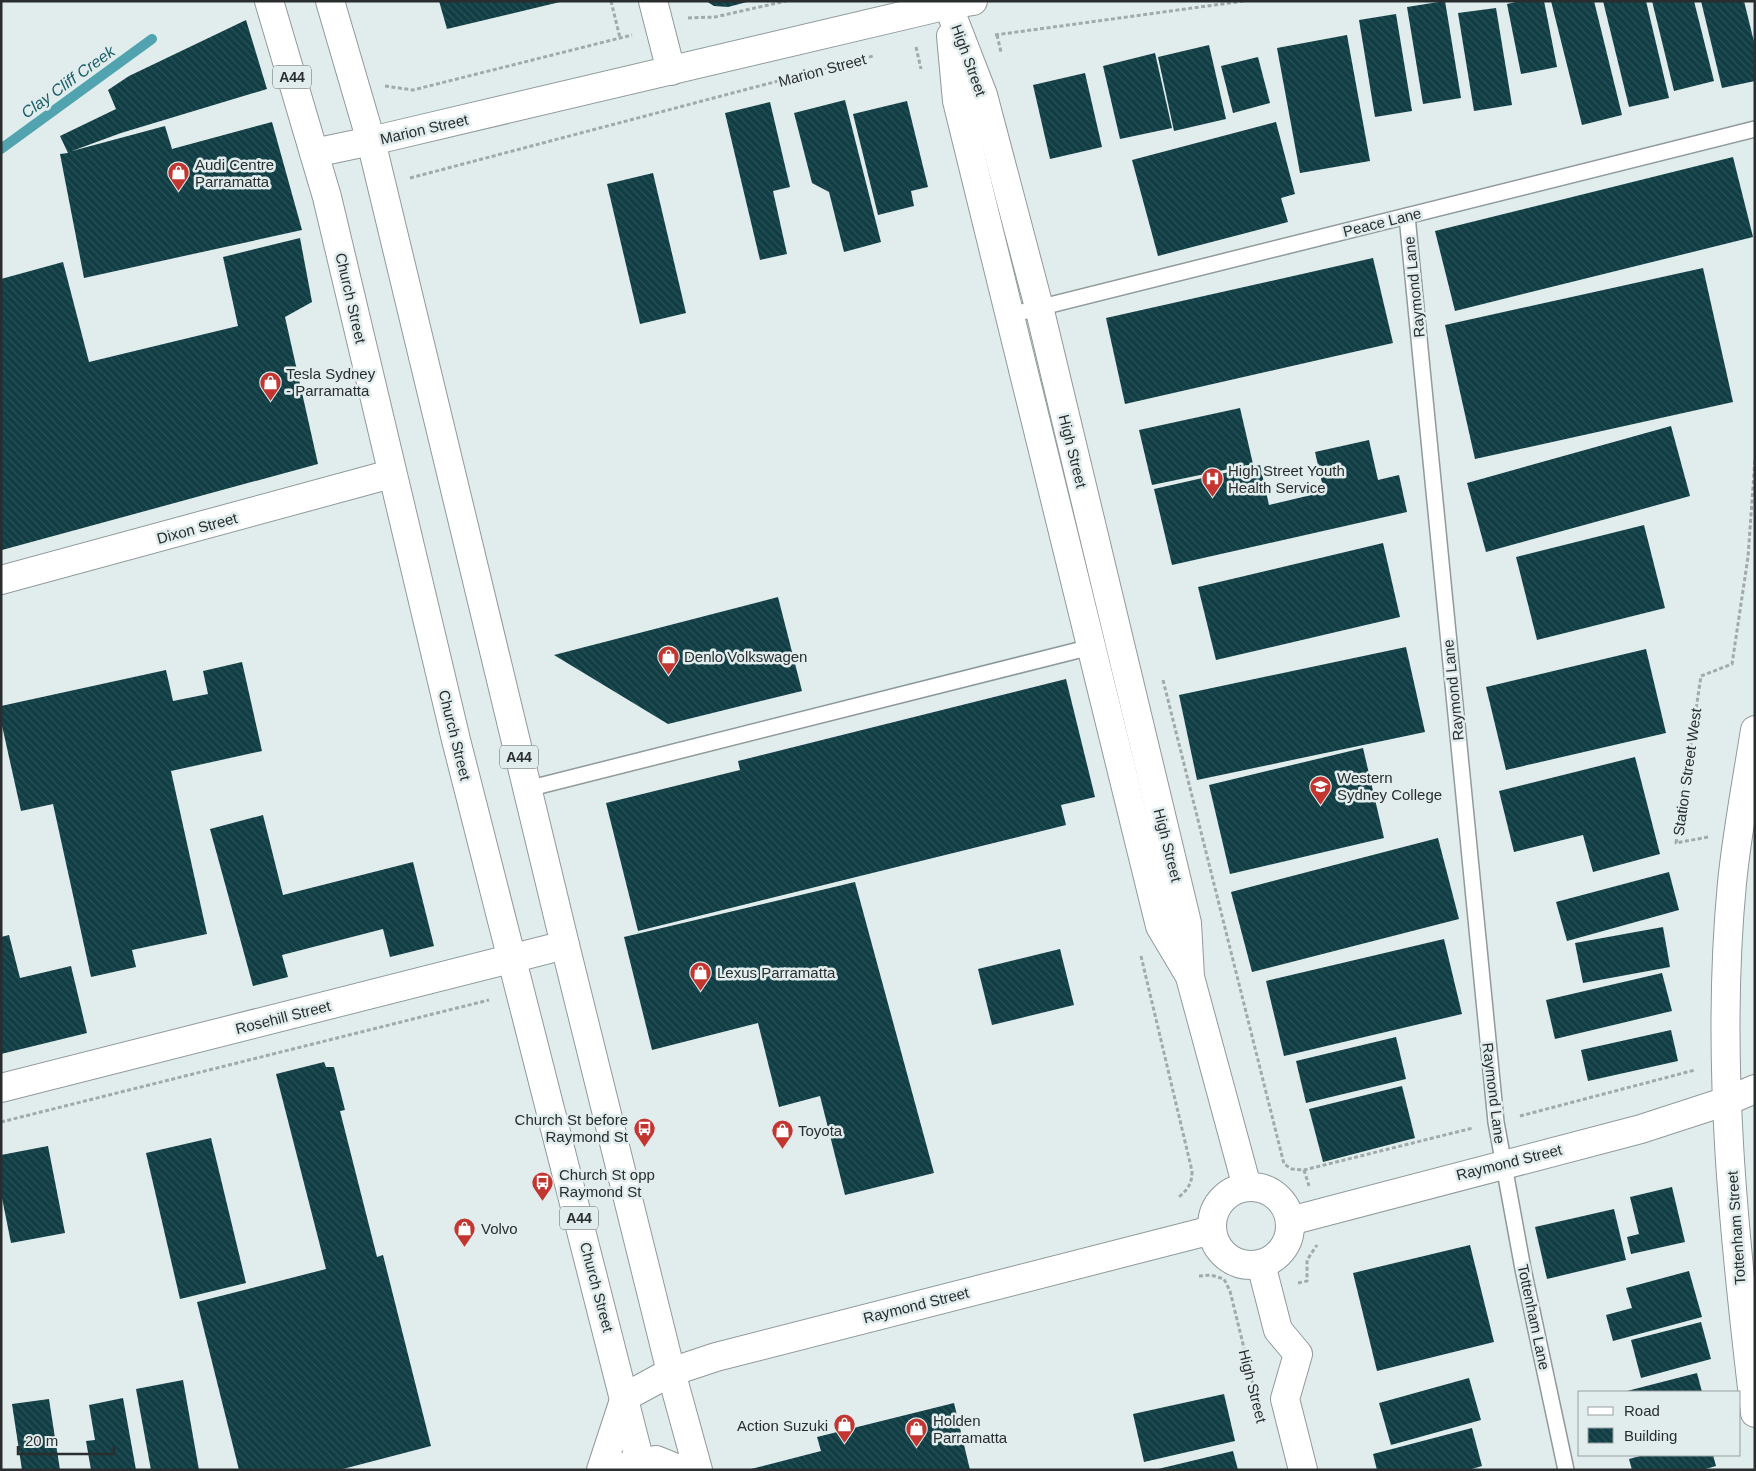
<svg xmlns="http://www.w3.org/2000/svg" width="1756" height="1471" viewBox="0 0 1756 1471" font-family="Arial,sans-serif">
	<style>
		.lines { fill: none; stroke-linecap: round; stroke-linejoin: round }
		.stream { stroke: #50a3af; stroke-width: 10 }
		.building { fill: url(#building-back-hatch) }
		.lane-casing { stroke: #909a9b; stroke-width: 18 }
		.street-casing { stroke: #909a9b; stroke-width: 30 }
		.secondary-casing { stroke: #909a9b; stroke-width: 30 }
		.highway-casing { stroke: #909a9b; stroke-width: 30 }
		.path { stroke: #a1aaab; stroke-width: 3; stroke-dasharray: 4 2.5; stroke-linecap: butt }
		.lane { stroke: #fff; stroke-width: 15 }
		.street { stroke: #fff; stroke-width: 28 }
		.secondary { stroke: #fff; stroke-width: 28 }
		.highway { stroke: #fff; stroke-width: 28 }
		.labels { text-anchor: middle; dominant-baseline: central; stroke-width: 5; stroke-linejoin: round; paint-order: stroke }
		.shield { fill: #e1eced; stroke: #606667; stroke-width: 1 }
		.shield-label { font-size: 14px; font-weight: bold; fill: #292d2e }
		.street-label { font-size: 15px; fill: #292d2e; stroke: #e1eced }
		.poi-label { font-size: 15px; fill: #292d2e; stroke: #e1eced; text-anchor: start }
		.water-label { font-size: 16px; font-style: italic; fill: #1b5f68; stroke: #e1eced }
	</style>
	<defs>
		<pattern id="building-back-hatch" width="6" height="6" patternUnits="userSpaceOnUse" patternTransform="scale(1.25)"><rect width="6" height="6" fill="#103e44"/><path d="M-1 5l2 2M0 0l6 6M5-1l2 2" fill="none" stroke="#2a5257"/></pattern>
	</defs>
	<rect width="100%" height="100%" fill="#e1eced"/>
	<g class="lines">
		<polyline class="stream" points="1,149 152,39"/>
	</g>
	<g class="building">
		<polygon points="439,1 560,1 560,2 447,29"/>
		<polygon points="706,1 747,1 747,2 728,7 714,6"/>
		<polygon points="1445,1 1461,98 1423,104 1407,7"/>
		<polygon points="1520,1 1544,1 1557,67 1521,74 1507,4"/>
		<polygon points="1551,1 1594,1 1622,115 1582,125"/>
		<polygon points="1603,1 1646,1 1669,98 1629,107"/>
		<polygon points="1652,1 1694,1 1714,81 1674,91"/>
		<polygon points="1701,1 1744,1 1755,46 1755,81 1722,88"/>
		<polygon points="1496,8 1512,105 1474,111 1458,13"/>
		<polygon points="1396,14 1412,111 1375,117 1359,20"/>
		<polygon points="246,20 267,89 121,133 72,151 165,126 172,149 272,122 302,230 84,278 60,154 68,153 60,136 116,109 108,90 129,76"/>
		<polygon points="1347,35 1370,161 1300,173 1277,48"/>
		<polygon points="1209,45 1226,119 1174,131 1158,57"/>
		<polygon points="1155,53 1172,128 1120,139 1103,66"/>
		<polygon points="1258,57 1270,103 1233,113 1221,66"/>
		<polygon points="1085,73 1102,147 1050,159 1033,85"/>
		<polygon points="845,100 881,242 844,252 829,192 812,183 794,113"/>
		<polygon points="907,101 928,187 911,191 914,206 878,215 853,114"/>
		<polygon points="770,102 790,187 773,191 787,254 760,260 725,113"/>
		<polygon points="1276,122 1295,194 1281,198 1288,222 1158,256 1132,160"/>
		<polygon points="1733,157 1753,237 1455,311 1435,231"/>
		<polygon points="653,173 686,313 640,324 607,184"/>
		<polygon points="300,238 312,302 285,317 318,464 2,550 1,279 63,262 89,362 238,326 223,257"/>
		<polygon points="1373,258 1393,343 1125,404 1106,318"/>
		<polygon points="1703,268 1733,402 1475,459 1445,325"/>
		<polygon points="1240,408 1253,464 1152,485 1139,430"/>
		<polygon points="1671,426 1690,496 1486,552 1467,483"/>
		<polygon points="1369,440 1378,480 1399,475 1407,512 1172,565 1154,489 1260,465 1269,505 1324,492 1315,452"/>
		<polygon points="1644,525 1665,608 1537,640 1516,557"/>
		<polygon points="1383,543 1400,617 1216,660 1198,587"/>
		<polygon points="778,597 802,691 668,724 554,655"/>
		<polygon points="1406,647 1425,732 1197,780 1179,695"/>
		<polygon points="1646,649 1666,733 1506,770 1486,687"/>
		<polygon points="242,662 262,751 171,771 207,934 132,950 136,967 91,977 53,804 21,811 1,721 1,706 166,670 173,701 208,694 203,671"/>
		<polygon points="1066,679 1095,797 1061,805 1066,825 638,931 606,803 740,770 738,761"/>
		<polygon points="1363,748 1384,838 1230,874 1209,785"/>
		<polygon points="1635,757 1660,854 1593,872 1583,835 1514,852 1499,791"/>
		<polygon points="263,815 283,895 413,862 434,946 390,957 383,929 282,955 288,977 253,986 210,829"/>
		<polygon points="1438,838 1459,919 1252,972 1231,892"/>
		<polygon points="1669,872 1679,910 1567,941 1556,902"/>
		<polygon points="855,882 934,1173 845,1195 820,1096 779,1107 758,1023 652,1050 624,937"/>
		<polygon points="1663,927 1670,967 1583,983 1575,943"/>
		<polygon points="9,935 20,978 71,966 87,1033 1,1054 1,937"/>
		<polygon points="1444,939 1462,1014 1284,1056 1266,981"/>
		<polygon points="1060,949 1074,1005 992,1025 978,969"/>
		<polygon points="1662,973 1672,1011 1555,1039 1546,1000"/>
		<polygon points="1671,1030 1678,1061 1588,1081 1581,1050"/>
		<polygon points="1396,1037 1406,1079 1306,1103 1296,1061"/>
		<polygon points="324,1062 326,1067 334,1067 345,1110 340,1111 377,1257 383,1255 431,1446 339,1470 239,1470 197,1302 326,1269 276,1074"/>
		<polygon points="1402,1086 1415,1138 1323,1162 1309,1109"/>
		<polygon points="211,1138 246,1283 180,1299 146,1153"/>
		<polygon points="48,1146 65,1233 11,1243 1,1193 1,1155"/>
		<polygon points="1672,1187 1685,1242 1631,1254 1627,1237 1639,1234 1630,1197"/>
		<polygon points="1614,1209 1626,1260 1547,1279 1535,1227"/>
		<polygon points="1470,1245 1494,1342 1377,1371 1353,1273"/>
		<polygon points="1689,1271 1702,1317 1613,1341 1606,1315 1632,1308 1626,1288"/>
		<polygon points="1701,1322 1711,1359 1641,1378 1631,1340"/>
		<polygon points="1697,1373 1702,1392 1623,1392"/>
		<polygon points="1469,1378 1481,1420 1391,1445 1379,1403"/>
		<polygon points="183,1380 199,1470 151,1470 136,1389"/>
		<polygon points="1224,1394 1235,1441 1144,1462 1133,1414"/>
		<polygon points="123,1398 136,1470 91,1470 86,1441 95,1440 89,1405"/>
		<polygon points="49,1399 60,1470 22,1470 12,1404"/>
		<polygon points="954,1403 970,1470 747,1470 821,1451 817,1437"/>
		<polygon points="1472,1428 1482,1466 1468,1470 1377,1470 1373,1454"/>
		<polygon points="1233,1451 1238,1470 1158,1470 1158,1469"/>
		<polygon points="1644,1455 1713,1455 1716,1466 1702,1470 1632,1470 1629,1459"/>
	</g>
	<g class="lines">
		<defs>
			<g id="lane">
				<polyline points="1407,216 1496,1122 1523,1269 1566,1470"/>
				<polyline points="1010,315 1755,129"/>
				<polyline points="527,789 1091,647"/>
			</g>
			<g id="street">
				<polyline points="653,1 671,71"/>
				<polyline points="948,5 973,1"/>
				<polyline points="1,580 391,474"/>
				<path d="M1755 730C1747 781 1737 832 1732 883 1715 1059 1734 1238 1755 1413"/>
				<polyline points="1,1088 565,945"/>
				<polyline points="1261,1264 1278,1330 1298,1354 1285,1399 1303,1470"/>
			</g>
			<g id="secondary">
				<polyline points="948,5 983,95 1039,307 1187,923 1190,977 1247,1187"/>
				<polyline points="951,36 957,101 1160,926 1188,973"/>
				<polyline points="314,153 371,141 948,5"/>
				<circle cx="1251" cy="1226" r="39"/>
				<polyline points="1290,1221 1641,1129 1727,1101 1755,1089"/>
				<polyline points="601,1470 625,1397 671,1372 716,1357 1212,1230"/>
				<polyline points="608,1470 656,1460 681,1470"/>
			</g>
			<g id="highway">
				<polyline points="269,1 327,197 456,740 642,1470"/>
				<polyline points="330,1 371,141 565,945 671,1372 698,1470"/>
			</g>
		</defs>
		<use href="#lane" class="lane-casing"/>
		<use href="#street" class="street-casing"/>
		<use href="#secondary" class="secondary-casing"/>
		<use href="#highway" class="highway-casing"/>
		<g class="path">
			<polyline points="611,1 620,38"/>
			<polyline points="688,18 715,17 786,1"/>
			<polyline points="995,35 1244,1"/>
			<polyline points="997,35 1001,52"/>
			<polyline points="916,47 921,69"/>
			<polyline points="385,86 413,90 632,35"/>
			<polyline points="410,178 873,56"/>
			<polyline points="1163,680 1284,1164 1292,1169 1304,1170 1473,1128"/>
			<polyline points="1708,837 1676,843 1701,676 1732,664 1748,557 1755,459"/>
			<path d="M1141 956 1192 1171C1192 1184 1188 1189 1179 1197"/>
			<polyline points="1520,1116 1695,1070"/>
			<polyline points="1,1122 489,1000"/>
			<polyline points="1304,1170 1309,1186"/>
			<polyline points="1199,1276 1211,1275 1224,1279 1230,1291 1255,1393"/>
			<polyline points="1298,1283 1307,1281 1307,1260 1317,1245"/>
		</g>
		<use href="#lane" class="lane"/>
		<use href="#street" class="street"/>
		<use href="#secondary" class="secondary"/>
		<use href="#highway" class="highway"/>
	</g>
	<defs>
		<symbol id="shop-pin" viewBox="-11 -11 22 30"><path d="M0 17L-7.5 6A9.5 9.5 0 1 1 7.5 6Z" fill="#c3352f" stroke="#e1eced"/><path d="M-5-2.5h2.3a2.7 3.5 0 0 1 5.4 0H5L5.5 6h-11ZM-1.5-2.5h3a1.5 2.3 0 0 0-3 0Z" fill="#fff"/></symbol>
		<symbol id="hospital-pin" viewBox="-11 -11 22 30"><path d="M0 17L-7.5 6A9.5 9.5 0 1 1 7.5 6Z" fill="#c3352f" stroke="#e1eced"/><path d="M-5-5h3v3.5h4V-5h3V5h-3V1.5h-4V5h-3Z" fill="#fff"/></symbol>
		<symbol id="university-pin" viewBox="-11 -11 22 30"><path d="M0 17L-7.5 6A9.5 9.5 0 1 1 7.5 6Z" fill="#c3352f" stroke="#e1eced"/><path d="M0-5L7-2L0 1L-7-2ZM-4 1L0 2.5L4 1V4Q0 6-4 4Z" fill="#fff"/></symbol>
		<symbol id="bus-pin" viewBox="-11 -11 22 30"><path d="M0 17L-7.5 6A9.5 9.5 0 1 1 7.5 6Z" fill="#c3352f" stroke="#e1eced"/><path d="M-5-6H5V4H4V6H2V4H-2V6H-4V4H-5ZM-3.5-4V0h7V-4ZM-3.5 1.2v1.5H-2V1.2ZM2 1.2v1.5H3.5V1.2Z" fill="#fff"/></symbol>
	</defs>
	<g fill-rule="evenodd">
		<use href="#shop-pin" x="166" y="160" width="25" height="34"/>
		<use href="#shop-pin" x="258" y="370" width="25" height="34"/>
		<use href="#hospital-pin" x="1200" y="466" width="25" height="34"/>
		<use href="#shop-pin" x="656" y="644" width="25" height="34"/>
		<use href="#university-pin" x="1308" y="774" width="25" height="34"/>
		<use href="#shop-pin" x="688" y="960" width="25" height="34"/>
		<use href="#bus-pin" x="632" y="1116" width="25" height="34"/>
		<use href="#shop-pin" x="770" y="1118" width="25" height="34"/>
		<use href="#bus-pin" x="530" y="1170" width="25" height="34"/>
		<use href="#shop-pin" x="452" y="1216" width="25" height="34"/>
		<use href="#shop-pin" x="832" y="1412" width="25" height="34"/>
		<use href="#shop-pin" x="904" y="1416" width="25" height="34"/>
	</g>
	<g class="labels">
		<g class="shield">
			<rect x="273" y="65.5" width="38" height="23" rx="4"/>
			<rect x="500" y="745.5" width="38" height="23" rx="4"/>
			<rect x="560" y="1206.5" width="38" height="23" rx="4"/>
		</g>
		<g class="shield-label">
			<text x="292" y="77">A44</text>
			<text x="519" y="757">A44</text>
			<text x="579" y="1218">A44</text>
		</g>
		<g class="street-label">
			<text transform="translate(969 60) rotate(70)">High Street</text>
			<text transform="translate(822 70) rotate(-15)">Marion Street</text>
			<text transform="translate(424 129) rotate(-13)">Marion Street</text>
			<text transform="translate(1382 222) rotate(-14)">Peace Lane</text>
			<text transform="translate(1414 287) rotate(-96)">Raymond Lane</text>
			<text transform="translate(351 298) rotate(77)">Church Street</text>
			<text transform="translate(1073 451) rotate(76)">High Street</text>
			<text transform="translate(197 528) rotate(-15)">Dixon Street</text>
			<text transform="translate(1453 690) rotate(-96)">Raymond Lane</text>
			<text transform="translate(455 735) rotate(76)">Church Street</text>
			<text transform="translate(1687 772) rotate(-82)">Station Street West</text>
			<text transform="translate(1168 845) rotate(76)">High Street</text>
			<text transform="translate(283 1017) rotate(-14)">Rosehill Street</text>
			<text transform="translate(1494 1093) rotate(83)">Raymond Lane</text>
			<text transform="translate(1509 1162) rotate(-14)">Raymond Street</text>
			<text transform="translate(1736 1228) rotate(-94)">Tottenham Street</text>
			<text transform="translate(597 1287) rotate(75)">Church Street</text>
			<text transform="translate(916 1305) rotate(-14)">Raymond Street</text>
			<text transform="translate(1534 1317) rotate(78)">Tottenham Lane</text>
			<text transform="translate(1253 1386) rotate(76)">High Street</text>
		</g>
		<g class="poi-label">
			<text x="195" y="164">Audi Centre<tspan x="195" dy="17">Parramatta</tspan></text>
			<text x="286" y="373">Tesla Sydney<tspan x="286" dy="17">- Parramatta</tspan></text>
			<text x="1228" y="470">High Street Youth<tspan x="1228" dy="17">Health Service</tspan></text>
			<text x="684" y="656">Denlo Volkswagen</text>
			<text x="1337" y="777">Western<tspan x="1337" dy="17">Sydney College</tspan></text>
			<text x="717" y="972">Lexus Parramatta</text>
			<text x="628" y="1119" text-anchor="end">Church St before<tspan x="628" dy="17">Raymond St</tspan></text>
			<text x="798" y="1130">Toyota</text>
			<text x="559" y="1174">Church St opp<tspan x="559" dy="17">Raymond St</tspan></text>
			<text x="481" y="1228">Volvo</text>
			<text x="933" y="1420">Holden<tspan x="933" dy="17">Parramatta</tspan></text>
			<text x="828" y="1425" text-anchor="end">Action Suzuki</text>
		</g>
		<g class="water-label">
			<text transform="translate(68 82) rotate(-36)">Clay Cliff Creek</text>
		</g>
	</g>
	<rect width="1756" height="1471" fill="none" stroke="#292d2e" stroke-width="5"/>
	<rect x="1578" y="1391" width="162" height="65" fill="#e1eced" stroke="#97a0a1"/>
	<rect x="1588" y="1407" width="25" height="8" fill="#ffffff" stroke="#97a0a1"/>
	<text x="1624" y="1416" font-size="15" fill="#292d2e">Road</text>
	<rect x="1588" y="1428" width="25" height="15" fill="url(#building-back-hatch)" stroke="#97a0a1"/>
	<text x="1624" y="1441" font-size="15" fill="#292d2e">Building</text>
	<path d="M18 1446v8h96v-8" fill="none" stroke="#292d2e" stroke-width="2.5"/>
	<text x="25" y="1446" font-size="15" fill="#292d2e" stroke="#e1eced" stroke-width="4" paint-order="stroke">20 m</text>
</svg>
